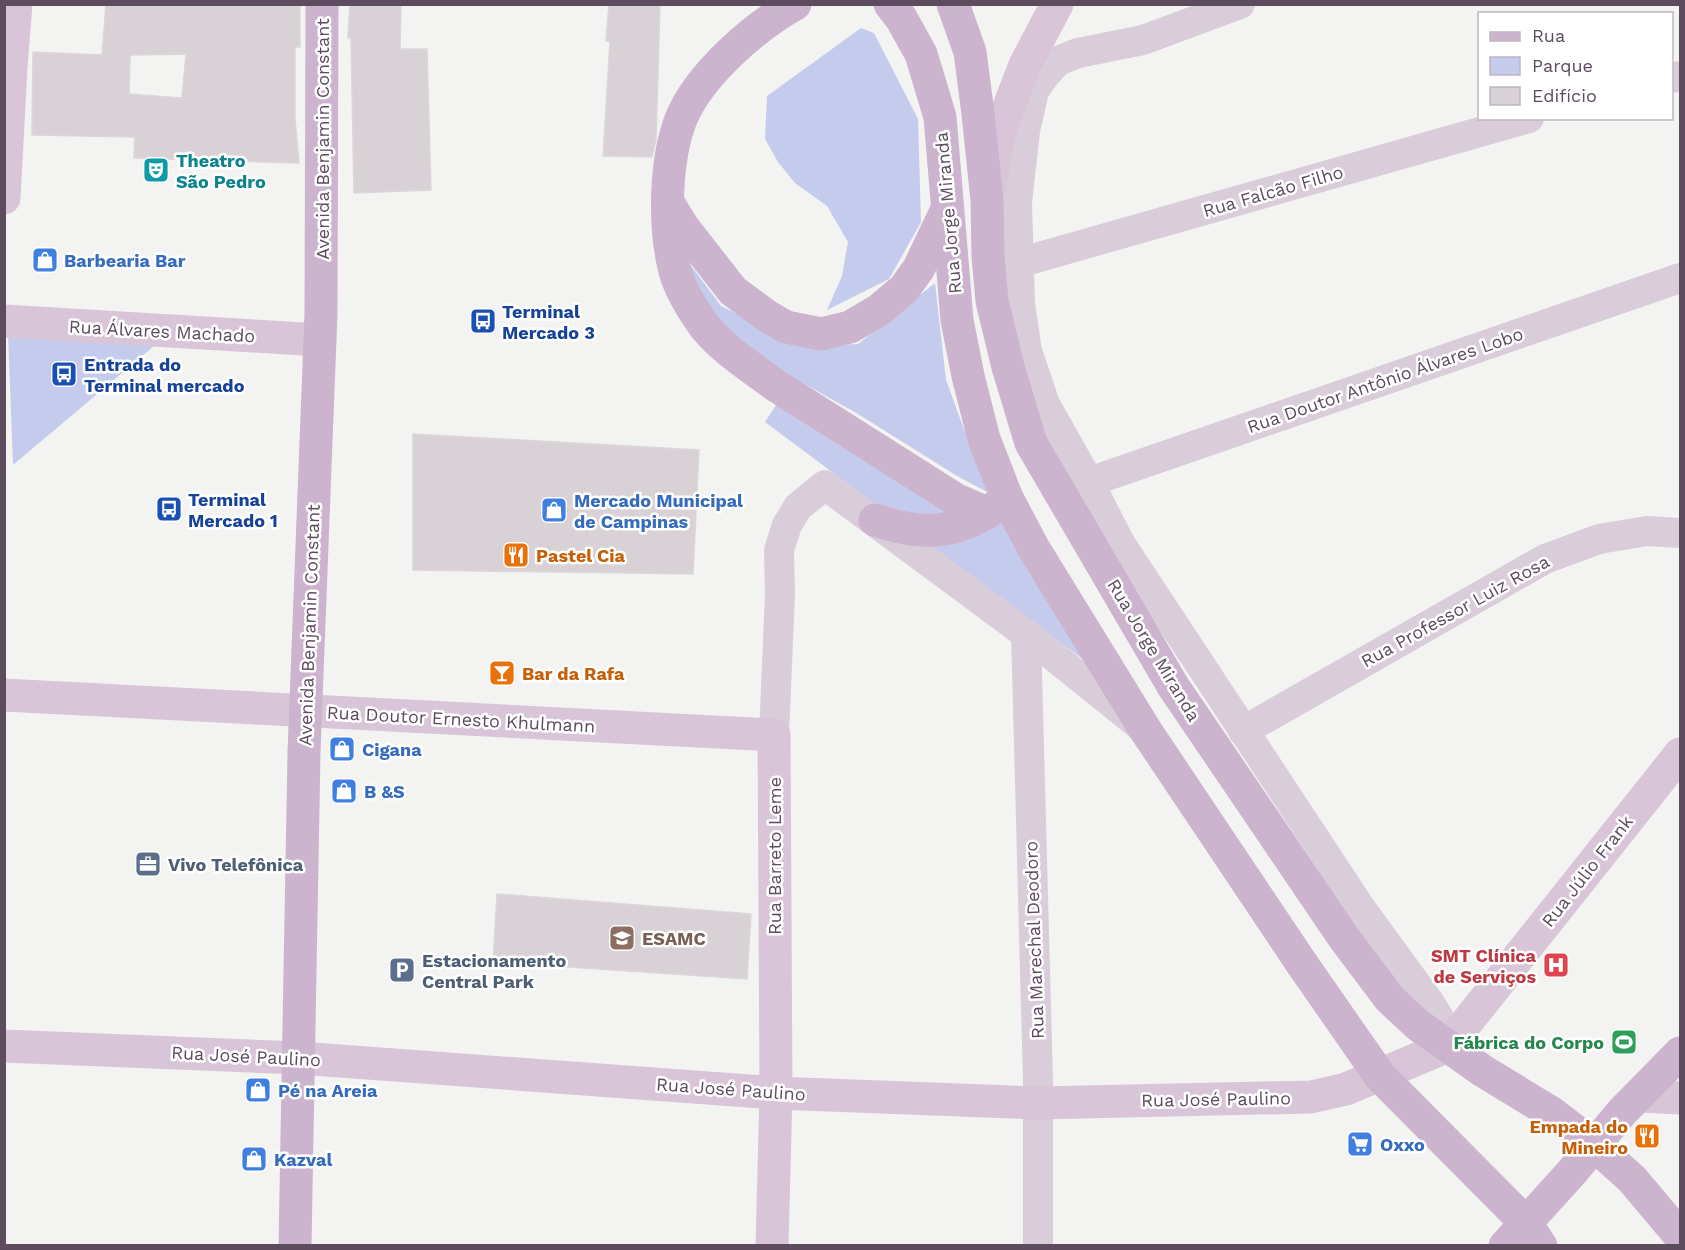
<svg xmlns="http://www.w3.org/2000/svg" width="1685" height="1250" viewBox="0 0 1685 1250" font-family="'Work Sans',sans-serif">
	<style>
		.green { fill: #c5cbed }
		.building { fill: #d8d2d7; stroke: #dcd6db; stroke-width: 1.5; fill-rule: evenodd }
		.lines { fill: none; stroke-linecap: round; stroke-linejoin: round }
		.street { stroke: #d9cdda; stroke-width: 30 }
		.secondary { stroke: #d8c6d8; stroke-width: 33 }
		.primary { stroke: #cdb4ce; stroke-width: 33 }
		.labels { text-anchor: middle; dominant-baseline: central; stroke-width: 5; stroke-linejoin: round; paint-order: stroke }
		.street-label { font-size: 18px; fill: #5d4b5e; stroke: #fff }
		.culture-label { font-size: 18px; font-weight: bold; fill: #0d838f; stroke: #fff; text-anchor: start }
		.shop-label { font-size: 18px; font-weight: bold; fill: #366cbe; stroke: #fff; text-anchor: start }
		.transit-label { font-size: 18px; font-weight: bold; fill: #164399; stroke: #fff; text-anchor: start }
		.food-label { font-size: 18px; font-weight: bold; fill: #c56008; stroke: #fff; text-anchor: start }
		.service-label { font-size: 18px; font-weight: bold; fill: #4e5e75; stroke: #fff; text-anchor: start }
		.education-label { font-size: 18px; font-weight: bold; fill: #785e54; stroke: #fff; text-anchor: start }
		.health-label { font-size: 18px; font-weight: bold; fill: #be3a42; stroke: #fff; text-anchor: end }
		.leisure-label { font-size: 18px; font-weight: bold; fill: #27864d; stroke: #fff; text-anchor: end }
	</style>
	<rect width="100%" height="100%" fill="#f3f4f2"/>
	<g class="green">
		<polygon points="861,28 874,33 918,119 921,222 889,279 827,310 842,276 848,242 827,206 795,183 778,162 765,139 767,96"/>
		<polygon points="684,256 721,306 806,346 858,344 935,283 946,380 987,492 957,476 858,414 758,358 701,302"/>
		<polygon points="8,334 154,346 13,465"/>
		<polygon points="778,402 1001,520 1092,666 765,422"/>
	</g>
	<g class="building">
		<path d="M106 4H300V47H295V119L299 163 134 158 135 137 32 135 33 52 102 55ZM186 54 182 98 129 94 130 55Z"/>
		<polygon points="350,4 401,4 400,49 427,49 431,190 354,193 351,38 348,38"/>
		<polygon points="609,4 660,4 656,140 652,157 603,156 610,41 606,41"/>
		<polygon points="413,434 699,450 693,574 413,570"/>
		<polygon points="497,894 751,914 747,979 493,962"/>
	</g>
	<g class="lines">
		<g class="street">
			<polyline points="1240,4 1143,40 1078,53 1058,61 1045,75 1034,91 1025,131 1017,202 1020,304 1027,351 1045,404 1089,482 1120,543 1360,907 1430,1003 1439,1018 1443,1041"/>
			<polyline points="1672,78 1680,76"/>
			<polyline points="1018,263 1529,118"/>
			<polyline points="1089,482 1680,278"/>
			<polyline points="1026,634 1038,1082 1038,1246"/>
			<polyline points="1243,731 1545,559 1599,539 1647,531 1680,533"/>
			<polyline points="774,735 780,594 779,550 787,525 798,507 825,485 1026,634 1139,725"/>
		</g>
		<g class="secondary">
			<polyline points="989,189 1000,130 1025,65 1057,4"/>
			<polyline points="4,198 11,67 16,4"/>
			<polyline points="4,321 320,340"/>
			<polyline points="4,695 774,735 776,1093 772,1246"/>
			<polyline points="4,1046 299,1058 776,1093 1038,1103 1311,1097 1346,1089 1448,1046 1680,754"/>
			<polyline points="1639,1096 1680,1098"/>
		</g>
		<g class="primary">
			<path d="M795 4C754 27 699 75 681 119 665 160 664 225 674 267 678 286 689 304 700 320 716 345 751 367 775 385L955 499 987 513"/>
			<polyline points="890,4 901,18 921,54 940,117 957,320 968,376 984,439 1007,498 1034,549 1146,731 1300,961 1380,1076 1526,1223 1541,1246"/>
			<polyline points="953,4 970,52 978,114 987,200 988,256 992,301 1008,367 1031,443 1173,686 1344,938 1390,999 1418,1025 1483,1071 1552,1113 1594,1145 1632,1179 1680,1236"/>
			<polyline points="669,204 683,227 733,291 767,316 786,327 821,334 850,327 879,310 904,289 919,268 947,209"/>
			<path d="M875 520C923 536 954 535 997 506"/>
			<polyline points="295,1246 304,752 321,313 322,4"/>
			<polyline points="1505,1246 1572,1172 1622,1112 1680,1053"/>
		</g>
	</g>
	<defs>
		<symbol id="theatre-square" viewBox="-11 -11 22 22"><rect x="-9" y="-9" width="18" height="18" rx="4" fill="#0f9aa8" stroke="#fff"/><path d="M-5-5.5Q0-4 5-5.5V0Q5 5 0 6Q-5 5-5 0ZM-3.3-2.5H-1v1.5H-3.3ZM1-2.5H3.3v1.5H1ZM-2.8 1Q0 5.5 2.8 1Z" fill="#fff"/></symbol>
		<symbol id="shop-square" viewBox="-11 -11 22 22"><rect x="-9" y="-9" width="18" height="18" rx="4" fill="#3f7fe0" stroke="#fff"/><path d="M-5-2.5h2.3a2.7 3.5 0 0 1 5.4 0H5L5.5 6h-11ZM-1.5-2.5h3a1.5 2.3 0 0 0-3 0Z" fill="#fff"/></symbol>
		<symbol id="bus-square" viewBox="-11 -11 22 22"><rect x="-9" y="-9" width="18" height="18" rx="4" fill="#1a4fb4" stroke="#fff"/><path d="M-5-6H5V4H4V6H2V4H-2V6H-4V4H-5ZM-3.5-4V0h7V-4ZM-3.5 1.2v1.5H-2V1.2ZM2 1.2v1.5H3.5V1.2Z" fill="#fff"/></symbol>
		<symbol id="restaurant-square" viewBox="-11 -11 22 22"><rect x="-9" y="-9" width="18" height="18" rx="4" fill="#e8710a" stroke="#fff"/><path d="M-5-6h1v4h1v-4h1v4h1v-4h1v5L-1.5 .5V6h-2V.5L-5-1ZM5-6V6H3V1.5H1.5Q1.5-4 5-6Z" fill="#fff"/></symbol>
		<symbol id="bar-square" viewBox="-11 -11 22 22"><rect x="-9" y="-9" width="18" height="18" rx="4" fill="#e8710a" stroke="#fff"/><path d="M-6-5H6L.8 .8V4.5H3.5V6h-7V4.5H-.8V.8Z" fill="#fff"/></symbol>
		<symbol id="office-square" viewBox="-11 -11 22 22"><rect x="-9" y="-9" width="18" height="18" rx="4" fill="#5c6f8a" stroke="#fff"/><path d="M-6-3h4V-5.5h4V-3h4V5H-6ZM-1-4.5V-3h2v-1.5ZM-6 0V1H6V0Z" fill="#fff"/></symbol>
		<symbol id="university-square" viewBox="-11 -11 22 22"><rect x="-9" y="-9" width="18" height="18" rx="4" fill="#8d6e63" stroke="#fff"/><path d="M0-5L7-2L0 1L-7-2ZM-4 1L0 2.5L4 1V4Q0 6-4 4Z" fill="#fff"/></symbol>
		<symbol id="hospital-square" viewBox="-11 -11 22 22"><rect x="-9" y="-9" width="18" height="18" rx="4" fill="#e0444e" stroke="#fff"/><path d="M-5-5h3v3.5h4V-5h3V5h-3V1.5h-4V5h-3Z" fill="#fff"/></symbol>
		<symbol id="parking-square" viewBox="-11 -11 22 22"><rect x="-9" y="-9" width="18" height="18" rx="4" fill="#5c6f8a" stroke="#fff"/><path d="M-3.5-5.5H1a3.5 3.5 0 0 1 0 7H-1V5.5H-3.5ZM-1-3.4V-.6H.8a1.4 1.4 0 0 0 0-2.8Z" fill="#fff"/></symbol>
		<symbol id="stadium-square" viewBox="-11 -11 22 22"><rect x="-9" y="-9" width="18" height="18" rx="4" fill="#2e9e5b" stroke="#fff"/><path d="M0-5a6.5 5 0 1 0 0 10a6.5 5 0 1 0 0-10ZM-3.5-1.8h7v3.6h-7Z" fill="#fff"/></symbol>
		<symbol id="supermarket-square" viewBox="-11 -11 22 22"><rect x="-9" y="-9" width="18" height="18" rx="4" fill="#3f7fe0" stroke="#fff"/><path d="M-6-5.5h2.5l.6 2H6L4.5 2H-2.5L-4.4-4H-6ZM-1.5 3.2a1.3 1.3 0 1 0 .1 0ZM3 3.2a1.3 1.3 0 1 0 .1 0Z" fill="#fff"/></symbol>
	</defs>
	<g fill-rule="evenodd">
		<use href="#theatre-square" x="141" y="155" width="30" height="30"/>
		<use href="#shop-square" x="30" y="245" width="30" height="30"/>
		<use href="#bus-square" x="468" y="306" width="30" height="30"/>
		<use href="#bus-square" x="49" y="359" width="30" height="30"/>
		<use href="#bus-square" x="154" y="494" width="30" height="30"/>
		<use href="#shop-square" x="539" y="495" width="30" height="30"/>
		<use href="#restaurant-square" x="501" y="540" width="30" height="30"/>
		<use href="#bar-square" x="487" y="658" width="30" height="30"/>
		<use href="#shop-square" x="327" y="734" width="30" height="30"/>
		<use href="#shop-square" x="329" y="776" width="30" height="30"/>
		<use href="#office-square" x="133" y="849" width="30" height="30"/>
		<use href="#university-square" x="607" y="923" width="30" height="30"/>
		<use href="#hospital-square" x="1541" y="950" width="30" height="30"/>
		<use href="#parking-square" x="387" y="955" width="30" height="30"/>
		<use href="#stadium-square" x="1609" y="1027" width="30" height="30"/>
		<use href="#shop-square" x="243" y="1075" width="30" height="30"/>
		<use href="#restaurant-square" x="1632" y="1121" width="30" height="30"/>
		<use href="#supermarket-square" x="1345" y="1129" width="30" height="30"/>
		<use href="#shop-square" x="239" y="1144" width="30" height="30"/>
	</g>
	<g class="labels">
		<g class="street-label">
			<text transform="translate(322 139) rotate(-90)">Avenida Benjamin Constant</text>
			<text transform="translate(1273 191) rotate(-16)">Rua Falcão Filho</text>
			<text transform="translate(948 213) rotate(-95)">Rua Jorge Miranda</text>
			<text transform="translate(162 331) rotate(3)">Rua Álvares Machado</text>
			<text transform="translate(1385 380) rotate(-19)">Rua Doutor Antônio Álvares Lobo</text>
			<text transform="translate(1455 611) rotate(-29)">Rua Professor Luiz Rosa</text>
			<text transform="translate(309 625) rotate(-88)">Avenida Benjamin Constant</text>
			<text transform="translate(1154 650) rotate(59)">Rua Jorge Miranda</text>
			<text transform="translate(461 719) rotate(3)">Rua Doutor Ernesto Khulmann</text>
			<text transform="translate(774 856) rotate(-90)">Rua Barreto Leme</text>
			<text transform="translate(1587 871) rotate(-52)">Rua Júlio Frank</text>
			<text transform="translate(1034 940) rotate(-92)">Rua Marechal Deodoro</text>
			<text transform="translate(246 1056) rotate(3)">Rua José Paulino</text>
			<text transform="translate(731 1089) rotate(4)">Rua José Paulino</text>
			<text transform="translate(1216 1099) rotate(-1)">Rua José Paulino</text>
		</g>
		<g class="culture-label">
			<text x="176" y="160">Theatro<tspan x="176" dy="21">São Pedro</tspan></text>
		</g>
		<g class="shop-label">
			<text x="64" y="260">Barbearia Bar</text>
			<text x="574" y="500">Mercado Municipal<tspan x="574" dy="21">de Campinas</tspan></text>
			<text x="362" y="749">Cigana</text>
			<text x="364" y="791">B &amp;S</text>
			<text x="278" y="1090">Pé na Areia</text>
			<text x="1380" y="1144">Oxxo</text>
			<text x="274" y="1159">Kazval</text>
		</g>
		<g class="transit-label">
			<text x="502" y="311">Terminal<tspan x="502" dy="21">Mercado 3</tspan></text>
			<text x="84" y="364">Entrada do<tspan x="84" dy="21">Terminal mercado</tspan></text>
			<text x="188" y="499">Terminal<tspan x="188" dy="21">Mercado 1</tspan></text>
		</g>
		<g class="food-label">
			<text x="536" y="555">Pastel Cia</text>
			<text x="522" y="673">Bar da Rafa</text>
			<text x="1628" y="1126" text-anchor="end">Empada do<tspan x="1628" dy="21">Mineiro</tspan></text>
		</g>
		<g class="service-label">
			<text x="168" y="864">Vivo Telefônica</text>
			<text x="422" y="960">Estacionamento<tspan x="422" dy="21">Central Park</tspan></text>
		</g>
		<g class="education-label">
			<text x="642" y="938">ESAMC</text>
		</g>
		<g class="health-label">
			<text x="1536" y="955">SMT Clínica<tspan x="1536" dy="21">de Serviços</tspan></text>
		</g>
		<g class="leisure-label">
			<text x="1604" y="1042">Fábrica do Corpo</text>
		</g>
	</g>
	<rect width="1685" height="1250" fill="none" stroke="#5d4b5e" stroke-width="12"/>
	<rect x="1478" y="12" width="195" height="108" fill="#ffffff" stroke="#beb7bf" stroke-width="1.5"/>
	<rect x="1490" y="32" width="30" height="9" fill="#cdb4ce" stroke="#beb7bf" stroke-width="1.5"/>
	<text x="1532" y="42" font-size="18" fill="#5d4b5e">Rua</text>
	<rect x="1490" y="57" width="30" height="18" fill="#c5cbed" stroke="#beb7bf" stroke-width="1.5"/>
	<text x="1532" y="72" font-size="18" fill="#5d4b5e">Parque</text>
	<rect x="1490" y="87" width="30" height="18" fill="#d8d2d7" stroke="#beb7bf" stroke-width="1.5"/>
	<text x="1532" y="102" font-size="18" fill="#5d4b5e">Edifício</text>
</svg>
